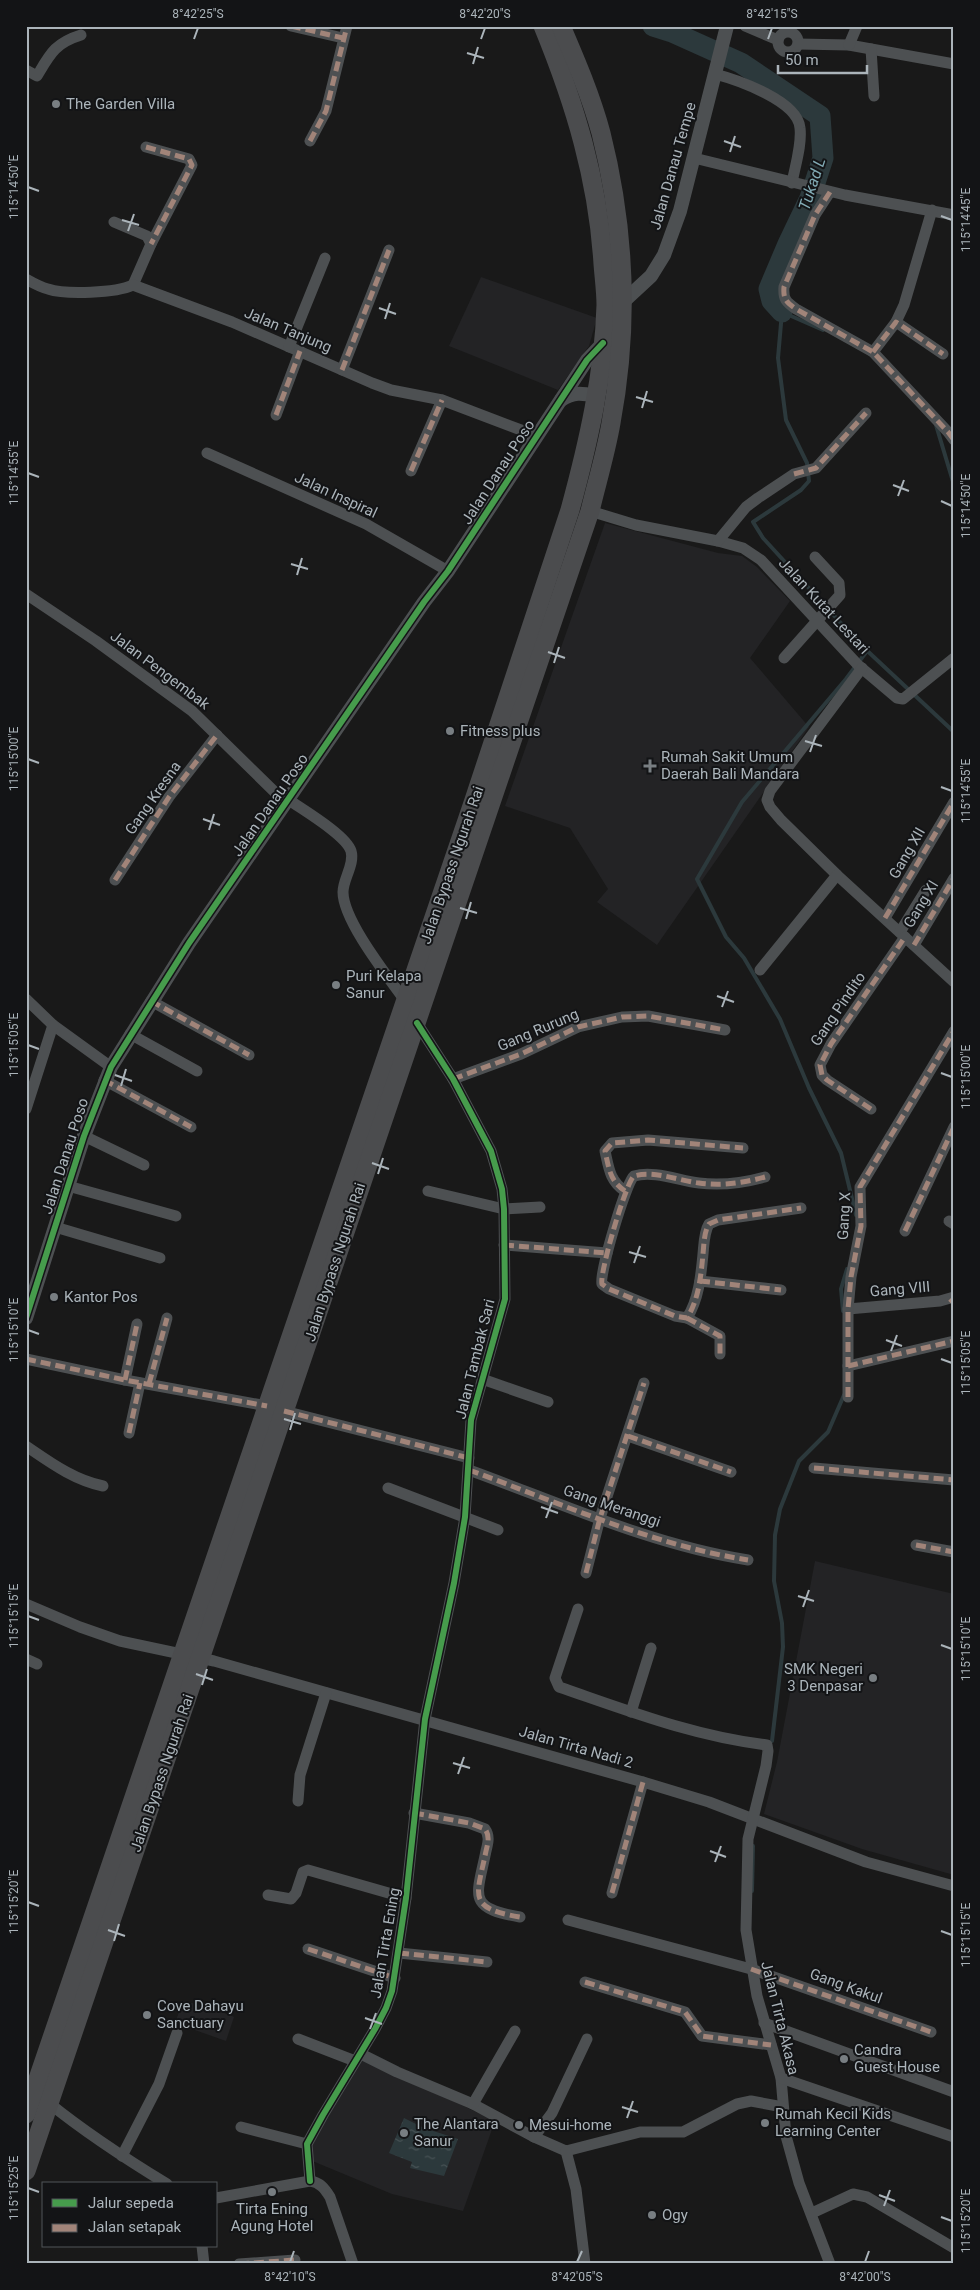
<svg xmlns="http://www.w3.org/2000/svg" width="980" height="2290" viewBox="0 0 980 2290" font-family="Roboto,sans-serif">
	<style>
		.built { fill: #232325 }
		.water { fill: url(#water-ripples) }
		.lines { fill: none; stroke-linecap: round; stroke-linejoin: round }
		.stream { stroke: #2c393c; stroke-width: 4 }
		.river { stroke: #2c393c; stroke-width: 21 }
		.minor { stroke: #4d5052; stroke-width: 11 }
		.tertiary { stroke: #4d5052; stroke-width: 14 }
		.trunk { stroke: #4b4c4e; stroke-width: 19 }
		.quiet { stroke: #a18479; stroke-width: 5; stroke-dasharray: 10 5; stroke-linecap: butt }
		.cycleway-casing { stroke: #131416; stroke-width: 9 }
		.cycleway { stroke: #469c4c; stroke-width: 6 }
		.ticks { fill: none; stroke: #abb4ba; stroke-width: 2 }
		.poi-dot { fill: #787e82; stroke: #131416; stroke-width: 2 }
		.labels { text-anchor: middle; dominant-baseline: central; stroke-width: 4; stroke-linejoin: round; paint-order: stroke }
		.poi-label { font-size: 15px; fill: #abb4ba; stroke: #131416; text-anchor: start }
		.street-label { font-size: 15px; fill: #abb4ba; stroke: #131416 }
		.water-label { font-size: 16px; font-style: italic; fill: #82abb5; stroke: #131416 }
		.neatline { fill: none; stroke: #abb4ba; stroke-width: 2 }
		.ticks-label { font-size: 12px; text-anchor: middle; fill: #abb4ba }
	</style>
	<defs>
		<pattern id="water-ripples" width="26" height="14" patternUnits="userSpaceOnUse" patternTransform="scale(1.25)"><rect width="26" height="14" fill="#2c393c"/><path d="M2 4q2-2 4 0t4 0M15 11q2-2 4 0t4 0" fill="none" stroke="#485356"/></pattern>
	</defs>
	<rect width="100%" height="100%" fill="#191919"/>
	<g class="built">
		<polygon points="481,277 597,318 589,346 558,390 449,346"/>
		<polygon points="605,523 718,553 742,556 757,567 790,601 750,658 809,727 657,945 597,902 608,889 570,828 505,806"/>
		<polygon points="815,1561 954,1594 954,1875 862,1849 764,1814 777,1762"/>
		<polygon points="183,2001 209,2007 234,2017 226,2041 175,2023"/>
		<polygon points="362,2057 495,2121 463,2211 392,2194 310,2160 310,2145"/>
	</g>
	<polygon class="water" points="404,2118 424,2128 458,2139 444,2176 410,2168 412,2162 389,2153"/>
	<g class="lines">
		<g class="stream">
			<polyline points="823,330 782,312 778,358 786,420 807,463 809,481 801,490 753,522 763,538 861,645 954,732"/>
			<polyline points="936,425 954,485"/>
			<polyline points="856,1215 841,1153 809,1088 780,1019 744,958 726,937 697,879 742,802 846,679 867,651"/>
			<polyline points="843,1311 841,1289 847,1269"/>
			<polyline points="772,1741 783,1647 782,1623 774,1581 775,1535 780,1509 799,1461 828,1432 844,1395"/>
			<polyline points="752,1891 753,1846"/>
		</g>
		<polyline class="river" points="653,26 672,32 741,63 820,116 823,158 810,198 788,244 769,289 772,301 782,312"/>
		<g class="minor">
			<polyline points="291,26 343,38"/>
			<polyline points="745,26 778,40"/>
			<circle cx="788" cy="42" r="10"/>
			<polyline points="798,44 849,45 954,64"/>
			<polyline points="849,45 857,26"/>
			<polyline points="871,49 874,96"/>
			<path d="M26 70 37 76C50 54 55 43 81 35"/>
			<path d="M715 74C738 80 798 101 800 128 802 145 795 166 792 183"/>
			<polyline points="310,141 326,111 347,26"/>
			<polyline points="146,147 189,159 192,165 151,244"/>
			<polyline points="694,158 845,195 954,215"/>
			<path d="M830 192 815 215 784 287C783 299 786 302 796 309L873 352 948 432 954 440"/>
			<polyline points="114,222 147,236 151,244 133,285"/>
			<path d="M26 279C33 283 40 287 48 289 66 295 116 293 133 285L232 322 372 383 391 390 442 400 537 436"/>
			<polyline points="896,322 943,354"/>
			<polyline points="289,347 325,258"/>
			<polyline points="873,352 896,322 904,305 932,210"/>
			<polyline points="342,370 389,250"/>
			<polyline points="276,415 300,351"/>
			<polyline points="207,453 366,524 448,571"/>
			<polyline points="411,471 442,400"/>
			<polyline points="590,511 636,525 718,541 743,548 761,560 858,665 897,698 903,699 954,658"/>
			<polyline points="718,541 746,507 758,498 794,474 816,468 866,413"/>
			<polyline points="26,594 96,641 192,711 286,803"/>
			<polyline points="784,658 840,595 839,583 815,557"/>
			<polyline points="862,668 770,791 767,800 770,807 781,820 837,875 954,982"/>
			<path d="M289 800C303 810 346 835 351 851 355 864 343 879 343 892 343 921 389 978 406 1002"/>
			<polyline points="115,880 169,797 217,735"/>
			<polyline points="885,918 954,802"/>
			<polyline points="900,932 926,890"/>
			<polyline points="914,945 954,878"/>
			<polyline points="760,970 837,875"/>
			<polyline points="26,999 53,1025 111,1067"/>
			<polyline points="151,1001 249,1055"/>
			<polyline points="130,1034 197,1071"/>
			<polyline points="453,1079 521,1054 578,1027 622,1017 648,1016 725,1030"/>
			<polyline points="104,1080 191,1127"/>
			<polyline points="26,1109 53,1025"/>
			<polyline points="871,1109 827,1080 822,1075 820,1065 831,1044 905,937"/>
			<polyline points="84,1136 144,1165"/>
			<path d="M765 1177C743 1183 722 1186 699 1183 680 1181 654 1170 634 1176 626 1182 599 1274 602 1284L609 1289 675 1316 687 1318C699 1299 701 1275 703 1254 704 1244 704 1232 709 1224L718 1220 801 1208"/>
			<polyline points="68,1186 176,1216"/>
			<polyline points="428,1191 504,1209 540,1207"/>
			<path d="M625 1191C610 1181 609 1169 605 1151L612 1143 648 1140 743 1148"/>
			<polyline points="949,1221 954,1224"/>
			<polyline points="55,1227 160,1258"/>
			<polyline points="905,1231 954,1127"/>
			<polyline points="504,1245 607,1253"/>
			<polyline points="700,1281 781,1290"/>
			<polyline points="848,1309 940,1301 954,1297"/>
			<polyline points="687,1318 720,1336 720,1354"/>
			<polyline points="26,1359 125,1380 267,1406"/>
			<polyline points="848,1366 954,1341"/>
			<polyline points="482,1379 548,1402"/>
			<polyline points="125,1380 137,1324"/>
			<polyline points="149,1384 167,1318"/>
			<polyline points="848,1397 848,1309 851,1277 861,1226 860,1187 954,1031"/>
			<polyline points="284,1411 469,1458"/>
			<polyline points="129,1433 140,1383"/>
			<polyline points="628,1436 731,1472"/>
			<path d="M26 1446C51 1463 74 1480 103 1486"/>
			<polyline points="814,1468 954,1480"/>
			<path d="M469 1470C560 1503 652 1545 748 1560"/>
			<polyline points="388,1488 498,1530"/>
			<polyline points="916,1545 954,1552"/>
			<polyline points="586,1573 600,1518 644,1383"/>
			<polyline points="26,1604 80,1627 120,1641 214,1661 643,1782 709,1802 866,1862 954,1886"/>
			<path d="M578 1609 555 1678 559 1687C629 1711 693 1736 767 1745L768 1751 766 1766 748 1839 746 1930 757 1996 781 2078 786 2136 799 2183 830 2264"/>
			<polyline points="26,1659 37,1664"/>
			<polyline points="631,1712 651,1648"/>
			<polyline points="298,1801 300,1775 326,1693"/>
			<path d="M414 1813 469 1823 485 1829C490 1836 488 1843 486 1851 477 1896 466 1908 520 1917"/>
			<polyline points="612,1893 643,1782"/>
			<polyline points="268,1895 291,1899 296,1893 303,1872 308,1870 406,1898"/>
			<polyline points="568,1920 751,1969 931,2032"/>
			<polyline points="308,1949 395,1978"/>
			<polyline points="399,1953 487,1962"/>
			<polyline points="585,1982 685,2012 702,2036 771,2045"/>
			<polyline points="764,2023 954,2092"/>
			<polyline points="298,2039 355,2061"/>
			<polyline points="361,2054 397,2072 473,2104 534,2137 566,2151 640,2132 683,2132 737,2104 751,2101 783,2107"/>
			<polyline points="781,2078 954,2137"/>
			<path d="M49 2103C86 2133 126 2159 167 2184"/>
			<polyline points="473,2104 515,2031"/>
			<polyline points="241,2127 307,2144"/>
			<polyline points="534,2137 552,2113 587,2039"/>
			<polyline points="566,2151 576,2189 585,2264"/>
			<polyline points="122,2156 159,2084 177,2033"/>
			<polyline points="310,2181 307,2144 323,2115 375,2029 386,2008 392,1991 406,1898 425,1719 454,1583 465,1517 471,1420 505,1299 504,1209 502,1189 491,1151 453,1079 417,1023"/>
			<path d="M216 2198 310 2181C320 2182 325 2189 330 2197L353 2264"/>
			<polyline points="812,2213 853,2194 867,2197 954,2248"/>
			<polyline points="202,2246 204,2264"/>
			<polyline points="239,2264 295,2260"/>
		</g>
		<g class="tertiary">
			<polyline points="624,301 651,276 664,255 680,211 727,26"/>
			<path d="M561 400C574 392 581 393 596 396"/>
			<polyline points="26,1318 84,1136 111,1067 189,943 424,602 448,571 587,360 603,343"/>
		</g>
		<g class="trunk">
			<path d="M26 2114 474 800 570 510C588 444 604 374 606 305 606 292 604 277 603 264 598 180 575 104 543 26"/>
			<path d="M26 2171 590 511C597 482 606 452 611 423 629 326 625 228 601 133 591 96 576 61 561 26"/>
		</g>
		<g class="quiet">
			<polyline points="291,26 343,38"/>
			<polyline points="310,141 326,111 347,26"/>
			<polyline points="146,147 189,159 192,165 151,244"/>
			<path d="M830 192 815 215 784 287C783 299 786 302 796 309L873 352 948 432 954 440"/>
			<polyline points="873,352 896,322 943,354"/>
			<polyline points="342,370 389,250"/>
			<polyline points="276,415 300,351"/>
			<polyline points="411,471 442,400"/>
			<polyline points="794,474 816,468 866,413"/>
			<polyline points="115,880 169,797 217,735"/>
			<polyline points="885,918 954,802"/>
			<polyline points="914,945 954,878"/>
			<polyline points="151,1001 249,1055"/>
			<polyline points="453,1079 521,1054 578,1027 622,1017 648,1016 725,1030"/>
			<polyline points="104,1080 191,1127"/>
			<polyline points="871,1109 827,1080 822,1075 820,1065 831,1044 905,937"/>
			<path d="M765 1177C743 1183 722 1186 699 1183 680 1181 654 1170 634 1176 626 1182 599 1274 602 1284L609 1289 675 1316 687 1318C699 1299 701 1275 703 1254 704 1244 704 1232 709 1224L718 1220 801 1208"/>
			<path d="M625 1191C610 1181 609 1169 605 1151L612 1143 648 1140 743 1148"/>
			<polyline points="905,1231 954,1127"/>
			<polyline points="504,1245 607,1253"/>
			<polyline points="700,1281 781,1290"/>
			<polyline points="950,1299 954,1303"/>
			<polyline points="687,1318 720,1336 720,1354"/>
			<polyline points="26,1359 125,1380 267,1406"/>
			<polyline points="848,1366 954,1341"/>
			<polyline points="125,1380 137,1324"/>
			<polyline points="149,1384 167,1318"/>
			<polyline points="848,1397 848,1309 851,1277 861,1226 860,1187 954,1031"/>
			<polyline points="284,1411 469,1458"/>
			<polyline points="129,1433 140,1383"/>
			<polyline points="628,1436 731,1472"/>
			<polyline points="814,1468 954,1480"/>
			<path d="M469 1470C560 1503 652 1545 748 1560"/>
			<polyline points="916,1545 954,1552"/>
			<polyline points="586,1573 600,1518 644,1383"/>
			<path d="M414 1813 469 1823 485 1829C490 1836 488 1843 486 1851 477 1896 466 1908 520 1917"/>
			<polyline points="612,1893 643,1782"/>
			<polyline points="308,1949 395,1978"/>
			<polyline points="399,1953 487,1962"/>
			<polyline points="751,1969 931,2032"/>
			<polyline points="585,1982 685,2012 702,2036 771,2045"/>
			<polyline points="239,2264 295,2260"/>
		</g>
		<defs>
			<g id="cycleway">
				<polyline points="26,1318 84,1136 111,1067 189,943 424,602 448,571 587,360 603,343"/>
				<polyline points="310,2181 307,2144 323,2115 375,2029 386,2008 392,1991 406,1898 425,1719 454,1583 465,1517 471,1420 505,1299 504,1209 502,1189 491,1151 453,1079 417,1023"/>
			</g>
		</defs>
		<use href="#cycleway" class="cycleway-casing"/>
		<use href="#cycleway" class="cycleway"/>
	</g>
	<path class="ticks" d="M194 39 198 28M481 39 485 28M768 39 772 28M467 53 484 58M473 64 478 47M724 141 741 147M730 152 735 136M28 187 39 191M941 216 952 220M122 220 139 225M128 231 134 214M379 308 396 314M385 319 390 303M636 397 653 402M642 408 647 391M28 473 39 477M893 485 909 491M898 496 904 480M941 501 952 506M291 564 308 569M297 575 302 558M548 652 565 658M554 663 559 647M805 741 822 746M810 752 816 735M28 759 39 763M941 787 952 791M203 819 220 825M209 830 214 814M460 908 477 913M466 919 471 902M717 996 734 1002M722 1007 728 991M28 1045 39 1049M941 1073 952 1077M115 1075 132 1081M121 1086 126 1069M372 1163 389 1169M378 1174 383 1158M629 1252 646 1257M634 1263 640 1246M28 1330 39 1334M886 1340 902 1346M891 1351 897 1335M941 1359 952 1363M284 1419 301 1424M290 1430 295 1413M541 1507 558 1513M546 1518 552 1502M798 1596 814 1601M803 1607 809 1590M28 1616 39 1620M941 1645 952 1649M196 1674 213 1680M202 1685 207 1669M453 1763 470 1768M458 1774 464 1757M710 1851 726 1857M715 1862 721 1846M28 1902 39 1906M108 1930 125 1936M941 1931 952 1935M114 1941 119 1924M365 2018 382 2024M370 2029 376 2013M622 2107 638 2112M627 2118 633 2101M28 2188 39 2192M879 2195 895 2201M884 2206 890 2190M941 2217 952 2221M290 2262 294 2251M577 2262 582 2251M865 2262 869 2251"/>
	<g class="poi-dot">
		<circle cx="56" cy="104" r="5"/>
		<circle cx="450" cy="731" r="5"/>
		<path d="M647.5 758.5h5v5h5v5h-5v5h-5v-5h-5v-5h5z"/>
		<circle cx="336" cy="985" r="5"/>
		<circle cx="54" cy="1297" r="5"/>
		<circle cx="873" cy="1678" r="5"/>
		<circle cx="147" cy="2015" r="5"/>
		<circle cx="844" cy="2059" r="5"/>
		<circle cx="765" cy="2123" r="5"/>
		<circle cx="519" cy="2125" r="5"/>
		<circle cx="404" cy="2133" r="5"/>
		<circle cx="272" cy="2192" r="5"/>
		<circle cx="652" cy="2215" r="5"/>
	</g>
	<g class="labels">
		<g class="poi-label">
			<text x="66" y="104">The Garden Villa</text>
			<text x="460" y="731">Fitness plus</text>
			<text x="661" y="757">Rumah Sakit Umum<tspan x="661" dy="17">Daerah Bali Mandara</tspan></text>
			<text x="346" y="976">Puri Kelapa<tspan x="346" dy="17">Sanur</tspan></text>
			<text x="64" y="1297">Kantor Pos</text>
			<text x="863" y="1669" text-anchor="end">SMK Negeri<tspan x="863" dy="17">3 Denpasar</tspan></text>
			<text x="157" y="2006">Cove Dahayu<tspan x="157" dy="17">Sanctuary</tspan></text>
			<text x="854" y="2050">Candra<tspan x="854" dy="17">Guest House</tspan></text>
			<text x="775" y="2114">Rumah Kecil Kids<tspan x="775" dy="17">Learning Center</tspan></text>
			<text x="414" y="2124">The Alantara<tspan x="414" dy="17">Sanur</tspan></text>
			<text x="529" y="2125">Mesui-home</text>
			<text x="272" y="2209" text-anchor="middle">Tirta Ening<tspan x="272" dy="17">Agung Hotel</tspan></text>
			<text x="662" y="2215">Ogy</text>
		</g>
		<g class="street-label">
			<text transform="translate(673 166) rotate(-74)">Jalan Danau Tempe</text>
			<text transform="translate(288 330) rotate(23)">Jalan Tanjung</text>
			<text transform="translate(498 472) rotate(-57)">Jalan Danau Poso</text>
			<text transform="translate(336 495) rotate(25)">Jalan Inspiral</text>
			<text transform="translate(824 606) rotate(47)">Jalan Kutat Lestari</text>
			<text transform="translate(160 670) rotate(37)">Jalan Pengembak</text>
			<text transform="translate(153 798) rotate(-55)">Gang Kresna</text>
			<text transform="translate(270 805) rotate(-55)">Jalan Danau Poso</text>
			<text transform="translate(907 853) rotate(-60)">Gang XII</text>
			<text transform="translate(452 865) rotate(-71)">Jalan Bypass Ngurah Rai</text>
			<text transform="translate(921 904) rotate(-59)">Gang XI</text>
			<text transform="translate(838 1009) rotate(-56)">Gang Pindito</text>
			<text transform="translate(538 1030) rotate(-23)">Gang Rurung</text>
			<text transform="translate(65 1156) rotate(-72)">Jalan Danau Poso</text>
			<text transform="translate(844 1216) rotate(-87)">Gang X</text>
			<text transform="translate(335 1262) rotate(-72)">Jalan Bypass Ngurah Rai</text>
			<text transform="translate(900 1289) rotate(-5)">Gang VIII</text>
			<text transform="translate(475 1359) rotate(-76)">Jalan Tambak Sari</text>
			<text transform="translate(612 1506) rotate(19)">Gang Meranggi</text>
			<text transform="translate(576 1747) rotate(16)">Jalan Tirta Nadi 2</text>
			<text transform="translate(162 1773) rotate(-71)">Jalan Bypass Ngurah Rai</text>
			<text transform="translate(385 1943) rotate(-80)">Jalan Tirta Ening</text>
			<text transform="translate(846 1986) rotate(20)">Gang Kakul</text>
			<text transform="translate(780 2018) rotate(76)">Jalan Tirta Akasa</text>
		</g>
		<g class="water-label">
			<text transform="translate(812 184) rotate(-72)">Tukad L</text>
		</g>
	</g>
	<rect width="980" height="2290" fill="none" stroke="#131416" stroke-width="55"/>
	<rect x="42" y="2182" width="175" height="65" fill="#131416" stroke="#505458"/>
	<rect x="52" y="2199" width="25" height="8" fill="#469c4c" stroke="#505458"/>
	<text x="88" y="2208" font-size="15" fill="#abb4ba">Jalur sepeda</text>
	<rect x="52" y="2224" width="25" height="8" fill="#a18479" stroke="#505458"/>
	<text x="88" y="2232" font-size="15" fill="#abb4ba">Jalan setapak</text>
	<path d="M778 65v8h89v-8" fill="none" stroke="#abb4ba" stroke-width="2.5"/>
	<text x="785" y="65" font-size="15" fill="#abb4ba" stroke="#131416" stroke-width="4" paint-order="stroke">50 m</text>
	<rect x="28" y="28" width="924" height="2234" class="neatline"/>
	<g class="ticks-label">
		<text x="198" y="18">8°42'25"S</text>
		<text x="485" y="18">8°42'20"S</text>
		<text x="772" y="18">8°42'15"S</text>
		<text transform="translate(14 187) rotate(-90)" y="4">115°14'50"E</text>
		<text transform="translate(966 220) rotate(-90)" y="4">115°14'45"E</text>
		<text transform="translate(14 473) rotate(-90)" y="4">115°14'55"E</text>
		<text transform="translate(966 506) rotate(-90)" y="4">115°14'50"E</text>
		<text transform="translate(14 759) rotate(-90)" y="4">115°15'00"E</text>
		<text transform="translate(966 791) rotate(-90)" y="4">115°14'55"E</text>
		<text transform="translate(14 1045) rotate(-90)" y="4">115°15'05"E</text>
		<text transform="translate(966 1077) rotate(-90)" y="4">115°15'00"E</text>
		<text transform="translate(14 1330) rotate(-90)" y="4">115°15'10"E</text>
		<text transform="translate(966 1363) rotate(-90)" y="4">115°15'05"E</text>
		<text transform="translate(14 1616) rotate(-90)" y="4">115°15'15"E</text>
		<text transform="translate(966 1649) rotate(-90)" y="4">115°15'10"E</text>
		<text transform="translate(14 1902) rotate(-90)" y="4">115°15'20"E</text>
		<text transform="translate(966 1935) rotate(-90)" y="4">115°15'15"E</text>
		<text transform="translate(14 2188) rotate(-90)" y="4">115°15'25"E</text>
		<text transform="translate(966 2221) rotate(-90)" y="4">115°15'20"E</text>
		<text x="290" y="2281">8°42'10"S</text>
		<text x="577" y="2281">8°42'05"S</text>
		<text x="865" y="2281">8°42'00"S</text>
	</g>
</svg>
